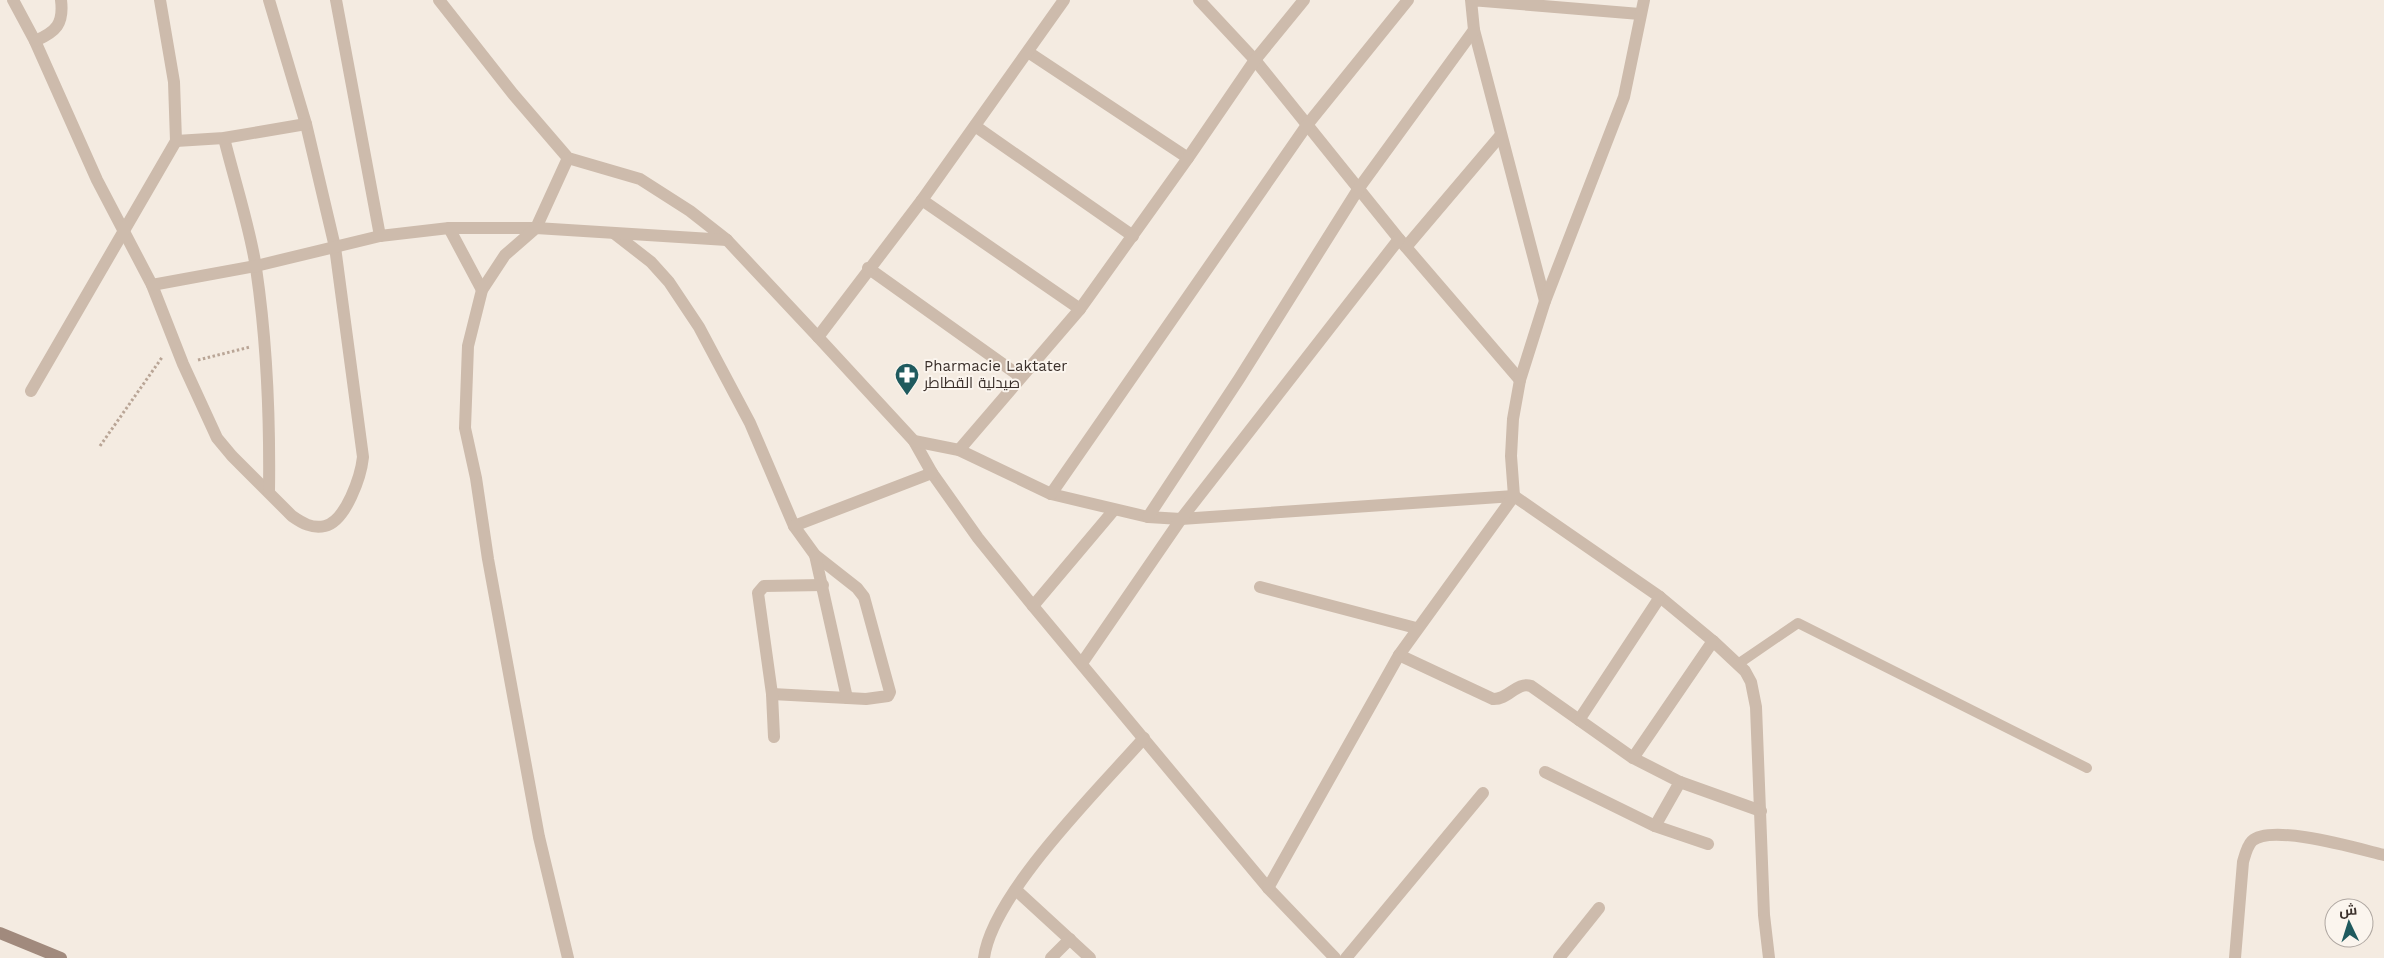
<svg xmlns="http://www.w3.org/2000/svg" width="2384" height="958" viewBox="0 0 2384 958" font-family="'Work Sans',Cairo,sans-serif">
	<style>
		.lines { fill: none; stroke-linecap: round; stroke-linejoin: round }
		.path { stroke: #b9a596; stroke-width: 3; stroke-dasharray: 2.5 2.5; stroke-linecap: butt }
		.service { stroke: #cdbbac; stroke-width: 10 }
		.minor { stroke: #cdbbac; stroke-width: 12 }
		.secondary { stroke: #a18a7d; stroke-width: 12 }
		.labels { text-anchor: middle; dominant-baseline: central; stroke-width: 4; stroke-linejoin: round; paint-order: stroke }
		.poi-label { font-size: 15px; fill: #3b302b; stroke: #fbf5ee; text-anchor: start }
	</style>
	<rect width="100%" height="100%" fill="#f4ebe1"/>
	<g class="lines">
		<g class="path">
			<polyline points="198,360 250,347"/>
			<polyline points="100,446 163,356"/>
		</g>
		<polyline class="service" points="1738,664 1798,623 2087,768"/>
		<g class="minor">
			<path d="M13 0 35 41 97 180 152 285 183 364 217 438 232 456 292 516C302 523 312 529 325 526 346 521 361 476 363 457L335 247 306 124 269 0"/>
			<polyline points="336,0 380,236"/>
			<polyline points="439,0 513,94 568,158 640,179 690,211 727,240 818,337 914,441 932,473 978,538 1033,606 1268,888 1335,958"/>
			<polyline points="1199,0 1255,60 1399,239 1520,380"/>
			<path d="M35 41C56 32 64 24 61 0"/>
			<polyline points="1028,52 1188,158"/>
			<polyline points="975,126 1133,236"/>
			<path d="M224 138C234 179 250 227 256 268 267 342 270 418 269 492"/>
			<polyline points="176,141 224,138 306,124"/>
			<polyline points="922,200 1080,309"/>
			<polyline points="449,228 482,290"/>
			<polyline points="615,234 651,262 669,282 699,327 750,423 794,526 815,555 857,588 864,597 890,692 888,696 866,699 772,694"/>
			<polyline points="1406,247 1501,135"/>
			<polyline points="868,268 1021,377"/>
			<polyline points="152,285 256,266 380,236 449,228 536,228 568,158"/>
			<polyline points="1545,301 1474,30 1471,0 1640,14"/>
			<polyline points="818,337 922,200 1064,0"/>
			<polyline points="31,391 176,141 174,82 160,0"/>
			<polyline points="914,441 959,450 1051,494 1148,517 1181,519 1514,496 1660,597 1713,641 1745,671 1751,682 1756,707 1764,915 1769,958"/>
			<polyline points="959,450 1080,309 1188,158 1255,60 1304,0"/>
			<polyline points="1051,494 1307,125 1408,0"/>
			<polyline points="1148,517 1239,379 1359,188 1474,30"/>
			<polyline points="794,526 932,473"/>
			<polyline points="815,555 847,698"/>
			<polyline points="1260,587 1416,628"/>
			<polyline points="1033,606 1114,510"/>
			<path d="M1399 655 1493 699C1508 700 1517 681 1531 686L1633 758 1680 782 1761 811"/>
			<polyline points="1082,663 1181,519 1399,239"/>
			<polyline points="1579,720 1660,597"/>
			<polyline points="774,737 772,694 758,593 764,586 823,585"/>
			<polyline points="1633,758 1713,641"/>
			<polyline points="1545,772 1655,826 1708,844"/>
			<polyline points="1655,826 1680,782"/>
			<polyline points="1268,888 1399,655 1514,496 1511,456 1513,419 1520,380 1545,301 1624,97 1644,0"/>
			<polyline points="1016,890 1090,958"/>
			<polyline points="568,958 539,837 488,559 476,478 465,428 468,346 482,290 505,255 536,228 727,240"/>
			<path d="M984 958C992 894 1100 788 1144 738"/>
			<polyline points="1051,958 1070,939"/>
			<polyline points="1346,958 1483,793"/>
			<polyline points="1559,958 1599,908"/>
			<path d="M2235 958 2243 862C2245 855 2247 846 2252 841 2271 823 2359 849 2384 855"/>
		</g>
		<polyline class="secondary" points="0,933 61,958"/>
	</g>
	<defs>
		<symbol id="pharmacy-pin" viewBox="-11 -11 22 30"><path d="M0 17L-7.5 6A9.5 9.5 0 1 1 7.5 6Z" fill="#1f5a5e" stroke="#fbf5ee"/><path d="M-2-6h4v4h4v4h-4v4h-4v-4h-4v-4h4Z" fill="#fff"/></symbol>
	</defs>
	<g fill-rule="evenodd">
		<use href="#pharmacy-pin" x="893" y="361" width="28" height="38"/>
	</g>
	<g class="labels">
		<g class="poi-label">
			<text x="924" y="366">Pharmacie Laktater<tspan x="924" dy="17">صيدلية القطاطر</tspan></text>
		</g>
	</g>
	<g transform="translate(2349 923) rotate(356)"><circle r="24" fill="#fbf5ee" stroke="#aea6a0"/>
	<path d="M0-4L9 19L0 12L-9 19Z" fill="#1f5a5e"/>
	<text y="-8" font-size="14" font-weight="bold" text-anchor="middle" fill="#3b302b">ش</text>
	</g>
</svg>
